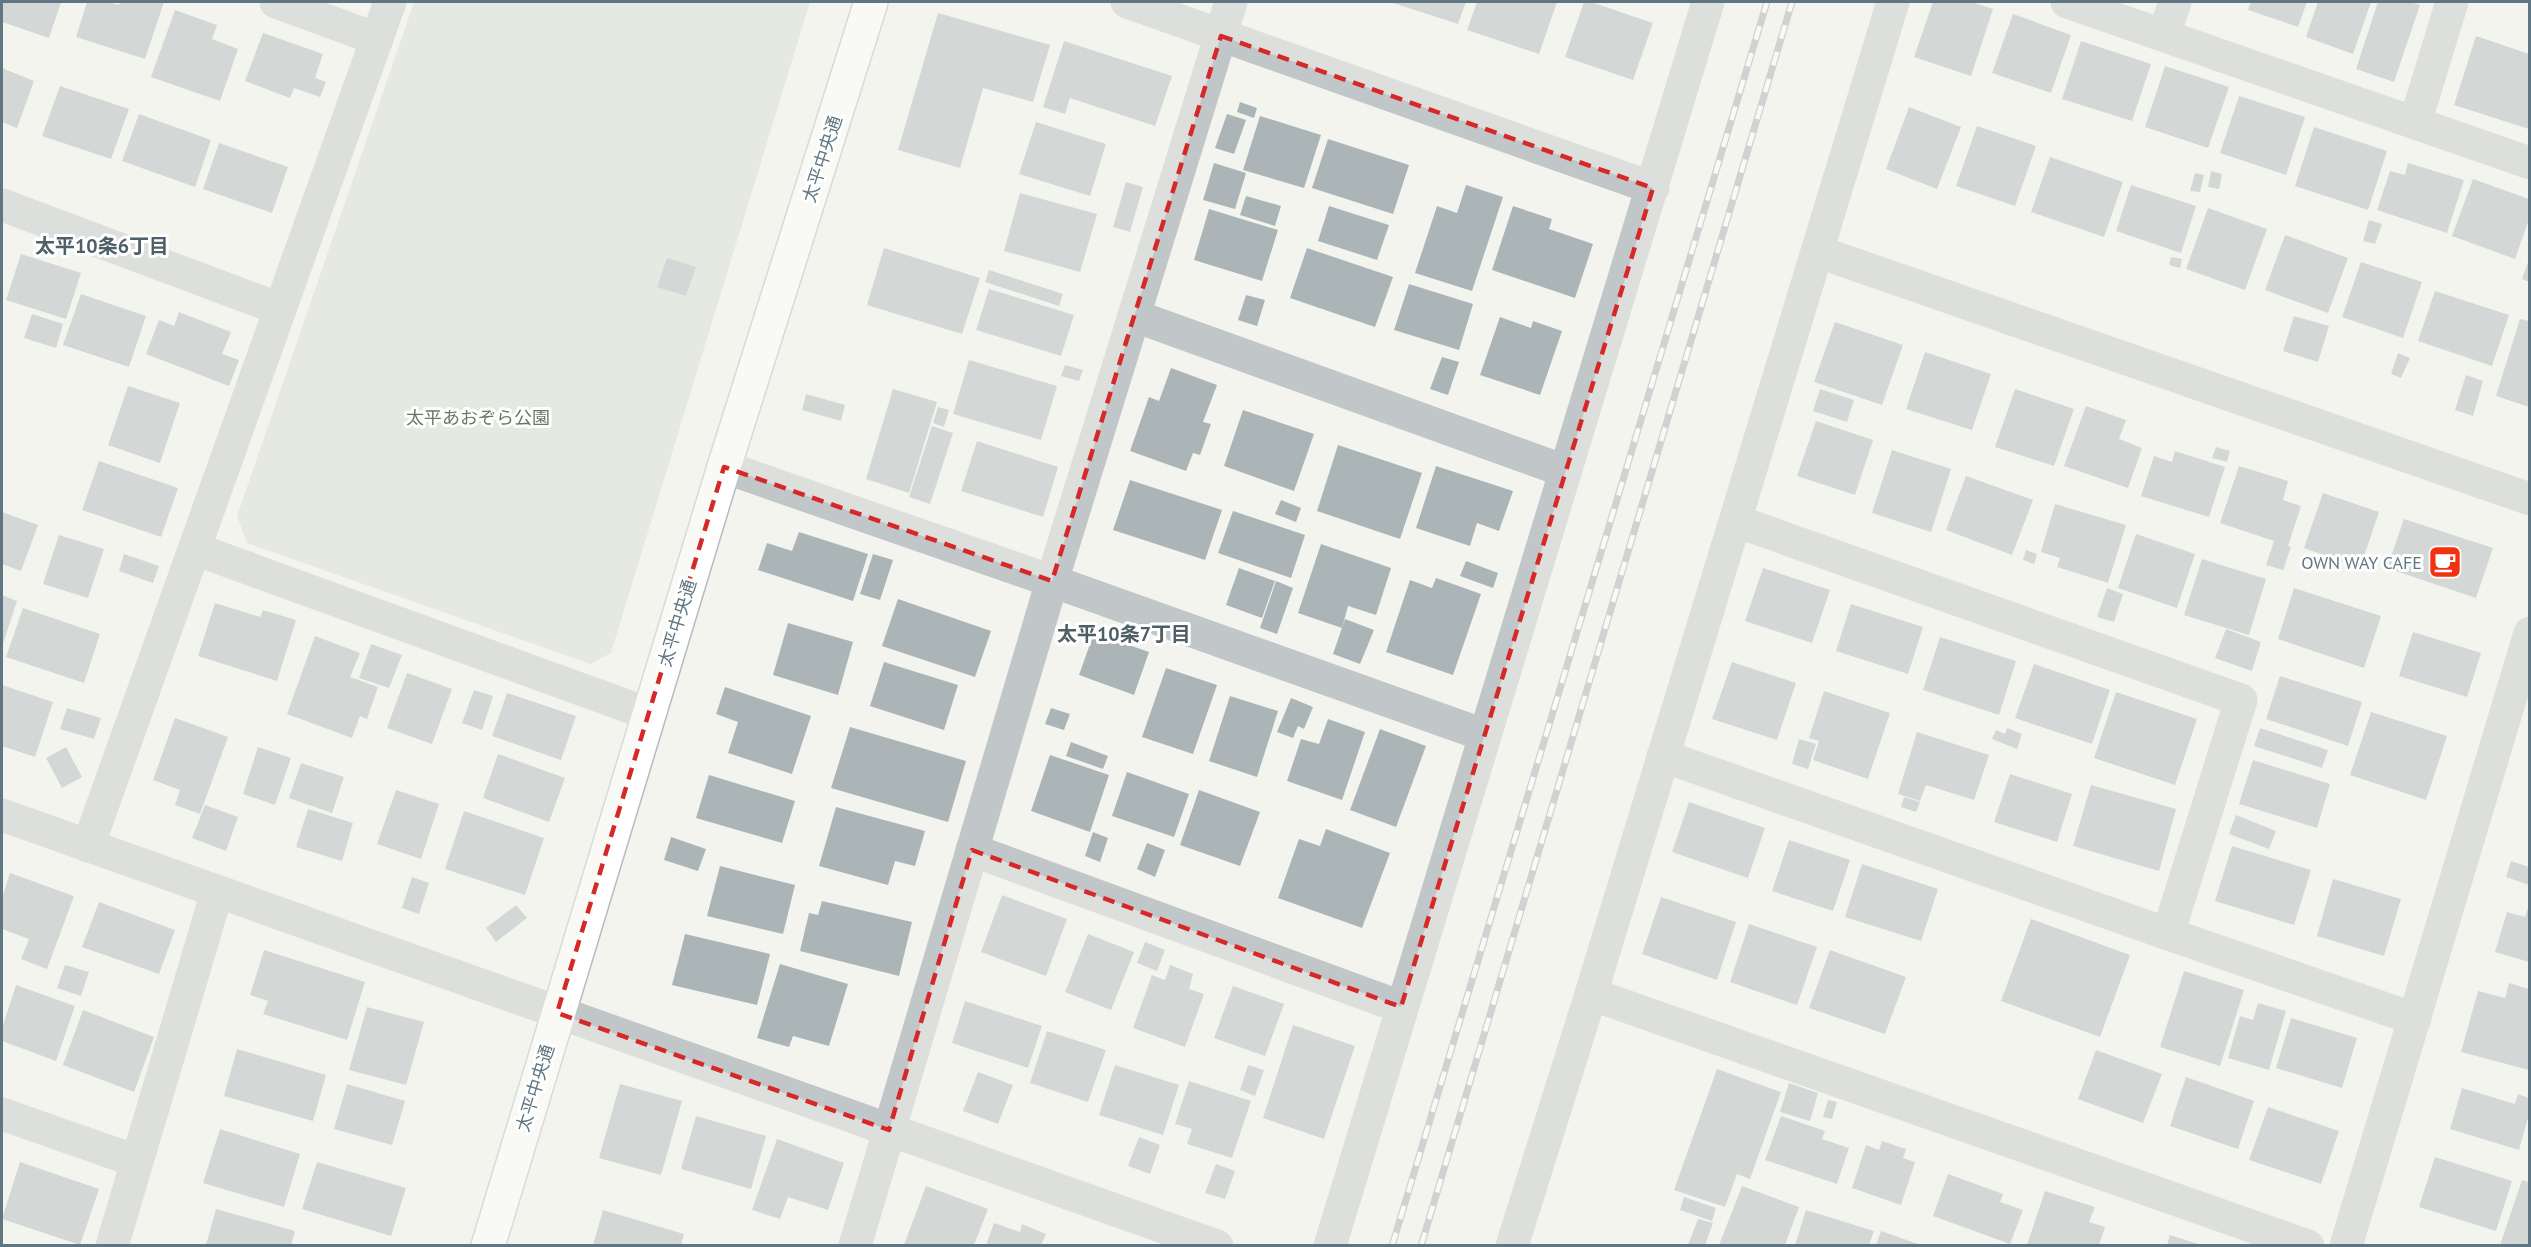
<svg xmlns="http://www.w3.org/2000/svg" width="2531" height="1247" viewBox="0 0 2531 1247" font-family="'PT Sans','Noto Sans JP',sans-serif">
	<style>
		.green { fill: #d5dcd0 }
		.building { fill: #abb5b8 }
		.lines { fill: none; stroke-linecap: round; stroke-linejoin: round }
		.secondary-casing { stroke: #b5bbbf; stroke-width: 36 }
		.street { stroke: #c1c6c8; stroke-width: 33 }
		.secondary { stroke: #fff; stroke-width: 33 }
		.rail-casing { stroke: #a1a9ad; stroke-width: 7 }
		.rail { stroke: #fff; stroke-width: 4.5; stroke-dasharray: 14; stroke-linecap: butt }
		.marked { fill: none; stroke: #d62828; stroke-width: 4.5; stroke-dasharray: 12 8; stroke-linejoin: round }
		.labels { text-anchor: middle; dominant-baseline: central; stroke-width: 6; stroke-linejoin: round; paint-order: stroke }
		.street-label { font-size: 18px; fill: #607783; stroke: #fff }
		.park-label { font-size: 18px; fill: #677a5f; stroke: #fff }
		.poi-label { font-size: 18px; fill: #607783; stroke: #fff; text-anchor: end }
		.neighbourhood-label { font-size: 20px; font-weight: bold; fill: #4f5f67; stroke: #fff }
	</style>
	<rect width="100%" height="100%" fill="#f4f4ef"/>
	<polygon class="green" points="414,2 810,2 611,653 590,664 247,543 237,516"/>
	<g class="building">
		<polygon points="2,2 61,2 49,38 2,22"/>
		<polygon points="87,2 107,2 119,5 120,2 164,2 145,59 76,37"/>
		<polygon points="1390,2 1466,2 1458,24"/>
		<polygon points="1477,2 1557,2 1539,54 1467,30"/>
		<polygon points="1584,2 1591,2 1653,23 1633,80 1565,57"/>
		<polygon points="1933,2 1971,2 1993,9 1971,76 1914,57"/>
		<polygon points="2251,2 2307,2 2298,27 2248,10"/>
		<polygon points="2318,2 2371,2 2353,54 2306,37"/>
		<polygon points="2378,2 2410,2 2420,5 2394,82 2356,69"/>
		<polygon points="175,10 217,25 212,39 238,49 220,101 151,77"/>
		<polygon points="938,13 1050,45 1033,102 983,88 960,168 898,150"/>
		<polygon points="2013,14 2071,35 2051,93 1992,73"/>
		<polygon points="263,33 323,54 315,78 326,82 320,97 294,88 290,98 245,81"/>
		<polygon points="2476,36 2529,54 2529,129 2454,105"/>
		<polygon points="1064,41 1172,76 1155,126 1070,98 1065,114 1043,107"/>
		<polygon points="2081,41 2151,64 2132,121 2062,99"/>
		<polygon points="2165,66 2229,87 2208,148 2145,127"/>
		<polygon points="2,68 34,81 17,128 2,122"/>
		<polygon points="60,86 129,109 111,159 42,136"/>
		<polygon points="2239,96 2305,117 2286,175 2220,153"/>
		<polygon points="1240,102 1257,108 1254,118 1237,112"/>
		<polygon points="1909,107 1961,127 1937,189 1886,169"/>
		<polygon points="139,114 211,140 195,187 122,161"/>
		<polygon points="1227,114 1246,120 1234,154 1215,148"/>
		<polygon points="1260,116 1321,135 1304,188 1243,170"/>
		<polygon points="1036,122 1106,144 1090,196 1019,174"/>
		<polygon points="1977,126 2036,146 2015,206 1956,186"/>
		<polygon points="2314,127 2387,151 2368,210 2295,186"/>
		<polygon points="1328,139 1409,165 1393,214 1312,188"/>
		<polygon points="219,143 288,167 272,213 203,189"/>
		<polygon points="2050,157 2123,182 2104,237 2031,212"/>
		<polygon points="1214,163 1246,173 1235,209 1203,200"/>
		<polygon points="2408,163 2464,180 2447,233 2377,210 2390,171 2405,175"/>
		<polygon points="2211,171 2222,174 2219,189 2208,187"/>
		<polygon points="2195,173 2204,175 2200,192 2190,191"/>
		<polygon points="2473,179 2529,199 2529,219 2515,259 2452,236"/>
		<polygon points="1126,182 1143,187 1130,232 1113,227"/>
		<polygon points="1466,185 1503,197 1472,291 1415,273 1437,206 1457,213"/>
		<polygon points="2131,185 2196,206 2181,253 2116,231"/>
		<polygon points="1020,193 1097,214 1080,272 1004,251"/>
		<polygon points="1246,196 1281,206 1275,226 1240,215"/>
		<polygon points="1329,206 1389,225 1377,260 1318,241"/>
		<polygon points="1513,206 1552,219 1549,229 1593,244 1575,298 1492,270"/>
		<polygon points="2208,208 2267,229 2245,290 2186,269"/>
		<polygon points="1209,209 1278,230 1262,281 1194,260"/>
		<polygon points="2369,220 2382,224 2375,244 2363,241"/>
		<polygon points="2285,235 2348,258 2328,313 2265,290"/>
		<polygon points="884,248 980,278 962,334 867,305"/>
		<polygon points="1307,248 1393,277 1375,327 1290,298"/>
		<polygon points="21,254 81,273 66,319 6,300"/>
		<polygon points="2171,257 2182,259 2180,268 2169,265"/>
		<polygon points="667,258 696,267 686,296 657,287"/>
		<polygon points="2529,259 2529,282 2522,279"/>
		<polygon points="2361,262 2422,282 2403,338 2342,317"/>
		<polygon points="989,270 1063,294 1059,306 985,282"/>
		<polygon points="1409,284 1473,304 1459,350 1394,330"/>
		<polygon points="989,289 1074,315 1061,356 976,330"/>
		<polygon points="2435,291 2509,315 2492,366 2418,341"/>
		<polygon points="81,294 146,316 129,367 63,345"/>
		<polygon points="1246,295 1265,300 1257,326 1238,320"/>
		<polygon points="179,312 231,332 222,354 239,360 229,386 146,354 159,320 174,326"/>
		<polygon points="32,314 63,324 56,348 24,338"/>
		<polygon points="2294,316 2329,326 2318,362 2283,351"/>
		<polygon points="1500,317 1531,328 1533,321 1562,331 1540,395 1480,375"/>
		<polygon points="2520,319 2529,321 2529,407 2496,396"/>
		<polygon points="1835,322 1903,345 1882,405 1814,382"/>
		<polygon points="1925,352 1991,374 1972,430 1906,409"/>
		<polygon points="2398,353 2410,358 2401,378 2391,374"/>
		<polygon points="1442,357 1459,362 1448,395 1430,389"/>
		<polygon points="969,360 1057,386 1041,440 953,414"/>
		<polygon points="1065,365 1083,370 1079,381 1061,376"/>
		<polygon points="1171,368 1217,385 1203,422 1211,424 1200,455 1193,453 1186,471 1130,451 1149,397 1159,401"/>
		<polygon points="2466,375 2483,381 2473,416 2455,410"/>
		<polygon points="128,386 180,403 160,463 108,445"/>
		<polygon points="893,389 937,402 909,493 866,479"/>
		<polygon points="1820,389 1854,400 1847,422 1813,411"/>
		<polygon points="2015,389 2074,409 2054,466 1995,447"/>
		<polygon points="806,394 845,405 841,421 802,410"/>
		<polygon points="2086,406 2126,420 2119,439 2142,448 2128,488 2064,466"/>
		<polygon points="938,407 949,410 944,427 933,423"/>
		<polygon points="1243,410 1314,434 1294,491 1224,466"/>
		<polygon points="1816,421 1873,440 1855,495 1797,476"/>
		<polygon points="932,426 953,433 930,504 909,497"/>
		<polygon points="977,441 1058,467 1043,517 961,491"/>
		<polygon points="1338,445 1422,473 1400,539 1317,511"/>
		<polygon points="2216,447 2230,451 2227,462 2212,458"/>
		<polygon points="1892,450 1951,469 1931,532 1872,513"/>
		<polygon points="2175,451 2225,467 2209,517 2141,496 2154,456 2172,462"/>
		<polygon points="99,461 178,488 161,537 82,510"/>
		<polygon points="1436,466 1513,491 1499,531 1477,523 1470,546 1416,528"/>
		<polygon points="2239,466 2288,481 2283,500 2301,506 2288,546 2291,547 2283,570 2266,565 2274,541 2220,523"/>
		<polygon points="1966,476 2033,500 2012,555 1946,530"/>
		<polygon points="1130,480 1222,510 1205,560 1113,530"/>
		<polygon points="2323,493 2379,512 2360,568 2304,548"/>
		<polygon points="1281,500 1301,508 1296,522 1275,514"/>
		<polygon points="2055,504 2126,525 2108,583 2057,567 2060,558 2041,552"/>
		<polygon points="1233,511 1305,535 1291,578 1218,553"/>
		<polygon points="2,512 38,525 21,571 2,564"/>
		<polygon points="2404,519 2493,548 2476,598 2387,568"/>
		<polygon points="799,532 868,554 853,601 758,570 767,543 792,551"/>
		<polygon points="2136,534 2195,554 2177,608 2118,588"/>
		<polygon points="59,535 104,549 88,598 43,584"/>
		<polygon points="1321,544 1391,568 1376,615 1348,606 1342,628 1298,613"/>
		<polygon points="2026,550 2037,554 2034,564 2023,560"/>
		<polygon points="124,554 159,566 153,583 119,571"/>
		<polygon points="873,554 893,560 880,600 860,594"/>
		<polygon points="2202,559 2266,579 2249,635 2184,615"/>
		<polygon points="1466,561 1498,573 1493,588 1460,576"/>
		<polygon points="1239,568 1275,581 1262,618 1226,605"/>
		<polygon points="1763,568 1830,590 1812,643 1745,621"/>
		<polygon points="1436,578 1481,594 1453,675 1386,652 1410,580 1432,588"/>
		<polygon points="1276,581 1293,588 1277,634 1260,628"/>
		<polygon points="2107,588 2123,594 2114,622 2097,617"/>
		<polygon points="2294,588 2381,616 2364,668 2278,639"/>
		<polygon points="2,595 17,601 2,647"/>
		<polygon points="898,599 991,631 975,677 882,646"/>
		<polygon points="215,603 260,617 263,610 296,620 277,681 198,656"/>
		<polygon points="1851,604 1923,627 1908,674 1836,651"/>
		<polygon points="23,608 100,634 84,683 6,657"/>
		<polygon points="1345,619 1374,630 1360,664 1333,654"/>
		<polygon points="788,623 853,642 838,695 773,675"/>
		<polygon points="2226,629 2261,642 2252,671 2215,658"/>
		<polygon points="2413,632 2481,653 2467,697 2399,676"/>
		<polygon points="1094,633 1149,652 1134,695 1079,675"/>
		<polygon points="315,636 360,653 350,677 378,687 367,719 360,716 352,738 287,714"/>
		<polygon points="1940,637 2016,661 1999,715 1923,690"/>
		<polygon points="371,644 402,655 389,688 359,678"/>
		<polygon points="884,662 958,685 944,730 870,706"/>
		<polygon points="1732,662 1796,683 1777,740 1712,719"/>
		<polygon points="2034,664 2110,690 2092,744 2015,718"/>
		<polygon points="1166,668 1217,685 1193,754 1142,737"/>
		<polygon points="407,673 452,689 432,744 387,728"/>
		<polygon points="2280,676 2362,702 2348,746 2266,719"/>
		<polygon points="2,685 53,702 35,757 2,746"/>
		<polygon points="725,687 811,716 792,774 728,753 738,722 716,714"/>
		<polygon points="474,690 493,696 482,730 462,723"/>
		<polygon points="1824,691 1890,713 1868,779 1813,760 1819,741 1809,738"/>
		<polygon points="2116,692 2197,719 2175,785 2094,758"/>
		<polygon points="507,693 576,716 561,760 492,736"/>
		<polygon points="1230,696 1278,711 1257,777 1209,761"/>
		<polygon points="1291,698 1313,707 1304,729 1298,726 1293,738 1277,732"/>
		<polygon points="67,708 101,718 94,739 60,729"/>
		<polygon points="1051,708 1070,714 1064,730 1045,724"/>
		<polygon points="2371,712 2447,736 2426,800 2350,775"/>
		<polygon points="175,718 228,737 200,814 175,805 180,790 153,780"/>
		<polygon points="1328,719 1365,732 1342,800 1287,781 1301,739 1319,744"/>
		<polygon points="850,727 966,761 948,822 831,788"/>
		<polygon points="2007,728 2022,734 2017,749 1992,739 1996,730 2005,734"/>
		<polygon points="2260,728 2328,750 2322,768 2254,746"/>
		<polygon points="1380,729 1426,746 1396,827 1350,810"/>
		<polygon points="1917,732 1989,755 1974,800 1926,785 1920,801 1898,794"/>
		<polygon points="1799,739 1816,744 1808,769 1792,764"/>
		<polygon points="1071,742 1108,756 1103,769 1066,756"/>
		<polygon points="66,747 82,777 62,788 46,758"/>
		<polygon points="258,747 291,758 275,805 243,794"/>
		<polygon points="498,754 565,778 549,822 483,798"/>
		<polygon points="1050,755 1109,775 1090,832 1031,811"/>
		<polygon points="2253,760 2330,784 2317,828 2239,804"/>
		<polygon points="301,763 344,777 332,813 289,798"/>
		<polygon points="1127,772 1189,794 1174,837 1112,816"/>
		<polygon points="2010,774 2072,794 2057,842 1994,822"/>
		<polygon points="709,775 795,801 782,843 696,818"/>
		<polygon points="2091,785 2176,809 2159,871 2073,846"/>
		<polygon points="396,790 439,804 421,859 377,844"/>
		<polygon points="1199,790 1260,812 1240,866 1180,845"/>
		<polygon points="1904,797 1920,802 1916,812 1901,807"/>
		<polygon points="1689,802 1765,828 1748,878 1672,852"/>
		<polygon points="205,805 238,817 226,851 192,838"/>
		<polygon points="836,807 925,831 915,866 895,861 888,885 819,866"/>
		<polygon points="308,809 353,823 342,861 296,847"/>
		<polygon points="464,811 544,838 525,895 445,869"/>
		<polygon points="2236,815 2276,831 2269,849 2229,834"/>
		<polygon points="1326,829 1390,853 1362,928 1278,898 1299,839 1320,846"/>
		<polygon points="1093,832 1108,838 1100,862 1085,856"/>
		<polygon points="671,837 706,849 698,871 664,860"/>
		<polygon points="1789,840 1850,860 1833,911 1772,891"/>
		<polygon points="1147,843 1165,850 1155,877 1137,869"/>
		<polygon points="2232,846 2311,870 2294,925 2215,901"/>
		<polygon points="2511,861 2529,867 2529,885 2506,877"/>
		<polygon points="1862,864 1938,889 1921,941 1845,917"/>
		<polygon points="720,866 795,885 783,934 707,916"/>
		<polygon points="10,873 74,896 47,969 21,959 29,939 2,929 2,898"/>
		<polygon points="412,877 429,883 419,914 402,908"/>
		<polygon points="2333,879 2401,899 2384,956 2317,936"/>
		<polygon points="1002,895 1067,919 1046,976 981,952"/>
		<polygon points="1661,897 1736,922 1717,980 1642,954"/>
		<polygon points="822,901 912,922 899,976 800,951 809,913 818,915"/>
		<polygon points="99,902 175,930 159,974 82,947"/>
		<polygon points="516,905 527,918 496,942 486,928"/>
		<polygon points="2529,905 2529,962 2495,952 2507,912 2525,917"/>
		<polygon points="2031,919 2130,955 2100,1037 2001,1001"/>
		<polygon points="1749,924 1817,947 1797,1005 1730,982"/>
		<polygon points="685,934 770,954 757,1005 672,985"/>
		<polygon points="1088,934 1134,952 1111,1010 1065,992"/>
		<polygon points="1145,942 1165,950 1157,971 1137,963"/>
		<polygon points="264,950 365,982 347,1040 263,1014 268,1001 250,995"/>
		<polygon points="1830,950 1906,977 1885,1034 1809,1008"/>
		<polygon points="780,964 848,984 829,1046 793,1036 789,1047 757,1038"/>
		<polygon points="65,965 89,972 81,996 57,988"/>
		<polygon points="1170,965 1193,974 1189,989 1204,994 1185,1047 1133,1028 1152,975 1165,980"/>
		<polygon points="2184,971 2244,990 2220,1066 2160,1047"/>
		<polygon points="2509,983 2529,989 2529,1070 2461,1052 2478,991 2505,998"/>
		<polygon points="16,985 75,1006 56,1061 2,1041 2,1028"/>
		<polygon points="1233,986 1284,1004 1265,1056 1214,1038"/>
		<polygon points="965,1001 1042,1026 1028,1068 952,1043"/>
		<polygon points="2258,1003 2286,1011 2269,1070 2228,1058 2240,1016 2253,1020"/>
		<polygon points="367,1007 424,1022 406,1085 349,1070"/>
		<polygon points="83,1010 154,1037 134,1092 63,1065"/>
		<polygon points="2291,1018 2357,1038 2342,1088 2276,1068"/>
		<polygon points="1293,1025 1355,1046 1324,1139 1263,1118"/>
		<polygon points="1047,1031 1106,1050 1088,1102 1030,1083"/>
		<polygon points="237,1049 326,1075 313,1121 224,1096"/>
		<polygon points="2096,1050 2162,1074 2143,1123 2078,1099"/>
		<polygon points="1115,1065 1179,1085 1163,1135 1099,1115"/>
		<polygon points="1248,1065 1264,1070 1255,1096 1240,1090"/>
		<polygon points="1717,1069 1781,1092 1750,1179 1737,1174 1725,1207 1674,1190"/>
		<polygon points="978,1072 1013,1085 998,1124 963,1111"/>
		<polygon points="2186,1077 2254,1101 2238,1149 2170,1126"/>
		<polygon points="1189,1081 1251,1101 1232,1158 1187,1144 1192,1129 1175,1124"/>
		<polygon points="1789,1083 1818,1093 1810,1121 1780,1112"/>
		<polygon points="347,1084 405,1101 392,1145 334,1129"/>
		<polygon points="620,1084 682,1101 661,1175 599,1158"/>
		<polygon points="2462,1088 2515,1104 2518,1094 2529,1098 2529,1114 2519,1150 2450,1129"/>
		<polygon points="1828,1100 1837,1102 1832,1119 1823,1117"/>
		<polygon points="2268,1107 2339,1131 2321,1184 2249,1160"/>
		<polygon points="696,1116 766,1136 751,1189 681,1169"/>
		<polygon points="1781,1116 1825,1131 1822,1139 1849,1148 1837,1184 1765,1160"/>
		<polygon points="220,1129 300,1154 284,1207 203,1183"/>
		<polygon points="1139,1137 1160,1145 1150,1174 1128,1166"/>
		<polygon points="777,1139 844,1163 828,1210 788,1197 780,1219 752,1210"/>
		<polygon points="1882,1141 1906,1149 1903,1158 1915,1162 1901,1205 1852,1188 1866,1145 1879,1150"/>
		<polygon points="2435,1157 2512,1181 2496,1231 2419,1207"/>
		<polygon points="20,1162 99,1189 80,1245 2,1219"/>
		<polygon points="317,1162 406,1188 391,1236 302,1209"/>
		<polygon points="1216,1164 1235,1171 1225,1199 1205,1193"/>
		<polygon points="1948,1174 2003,1194 2000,1202 2023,1210 2010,1244 1933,1216"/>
		<polygon points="2522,1180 2529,1182 2529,1245 2500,1245"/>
		<polygon points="926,1186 988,1209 974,1245 904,1245"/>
		<polygon points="1742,1186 1799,1207 1785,1245 1719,1245"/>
		<polygon points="2045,1191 2095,1207 2089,1222 2105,1227 2099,1245 2027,1245"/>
		<polygon points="1684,1197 1716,1208 1712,1221 1680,1210"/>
		<polygon points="216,1209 295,1231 291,1245 206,1245"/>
		<polygon points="603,1210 684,1234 681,1245 593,1245"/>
		<polygon points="1806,1210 1874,1231 1869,1245 1795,1245"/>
		<polygon points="1698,1219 1713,1223 1705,1245 1688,1245"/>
		<polygon points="994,1223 1020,1232 1022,1224 1046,1234 1041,1245 986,1245"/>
		<polygon points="1881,1231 1921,1245 1876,1245"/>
		<polygon points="2170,1235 2201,1245 2167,1245"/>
	</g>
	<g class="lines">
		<defs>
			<polyline id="secondary" points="488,1246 724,467 871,2"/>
		</defs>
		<use href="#secondary" class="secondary-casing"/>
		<g class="street">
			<polyline points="276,2 377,39"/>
			<polyline points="1127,2 1653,188"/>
			<polyline points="2067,2 2530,163"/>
			<polyline points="2164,35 2175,2"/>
			<polyline points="2415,123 2452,2"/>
			<polyline points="2,205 280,309"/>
			<polyline points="1819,252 2530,499"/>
			<polyline points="1135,316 1565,471"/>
			<polyline points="724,467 1052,581 1484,735"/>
			<polyline points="1736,521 2241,700 2168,934"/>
			<polyline points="195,549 649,714"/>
			<polyline points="1663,756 2168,934 2415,1019"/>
			<polyline points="2,815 1217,1246"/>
			<polyline points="88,846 390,2"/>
			<polyline points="972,850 1401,1007"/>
			<polyline points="1591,994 2308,1246"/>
			<polyline points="2,1114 136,1161"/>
			<polyline points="112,1246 217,892"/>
			<polyline points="855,1246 1052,581 1231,2"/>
			<polyline points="1330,1246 1708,2"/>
			<polyline points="1512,1246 1591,994 1893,2"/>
			<polyline points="2346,1246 2530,633"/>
		</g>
		<use href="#secondary" class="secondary"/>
		<defs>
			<g id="rail">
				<polyline points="1392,1246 1767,2"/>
				<polyline points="1421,1246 1792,2"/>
			</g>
		</defs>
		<use href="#rail" class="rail-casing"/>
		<use href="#rail" class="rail"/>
	</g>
	<path d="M0 0H2531V1247H0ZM1221 36 1653 188 1401 1007 972 850 889 1130 557 1013 724 467 1052 581Z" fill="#f4f4ef" fill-opacity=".55" fill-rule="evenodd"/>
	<path class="marked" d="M1221 36 1653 188 1401 1007 972 850 889 1130 557 1013 724 467 1052 581Z"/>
	<defs>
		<symbol id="cafe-square" viewBox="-11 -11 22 22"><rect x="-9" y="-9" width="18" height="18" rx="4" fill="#f33010" stroke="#fff"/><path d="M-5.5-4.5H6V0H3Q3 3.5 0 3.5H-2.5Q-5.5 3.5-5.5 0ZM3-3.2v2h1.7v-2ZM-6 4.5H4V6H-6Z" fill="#fff"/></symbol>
	</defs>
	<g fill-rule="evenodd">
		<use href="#cafe-square" x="2426" y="543" width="38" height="38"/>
	</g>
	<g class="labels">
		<g class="street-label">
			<text transform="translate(822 159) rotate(-72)">太平中央通</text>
			<text transform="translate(677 623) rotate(-73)">太平中央通</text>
			<text transform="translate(535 1088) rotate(-73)">太平中央通</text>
		</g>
		<g class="park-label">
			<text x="478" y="417">太平あおぞら公園</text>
		</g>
		<g class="poi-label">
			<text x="2422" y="562">OWN WAY CAFE</text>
		</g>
		<g class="neighbourhood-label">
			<text x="102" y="246">太平10条6丁目</text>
			<text x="1124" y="634">太平10条7丁目</text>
		</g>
	</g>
	<rect width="2531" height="1247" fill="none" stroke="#607783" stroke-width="6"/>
</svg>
